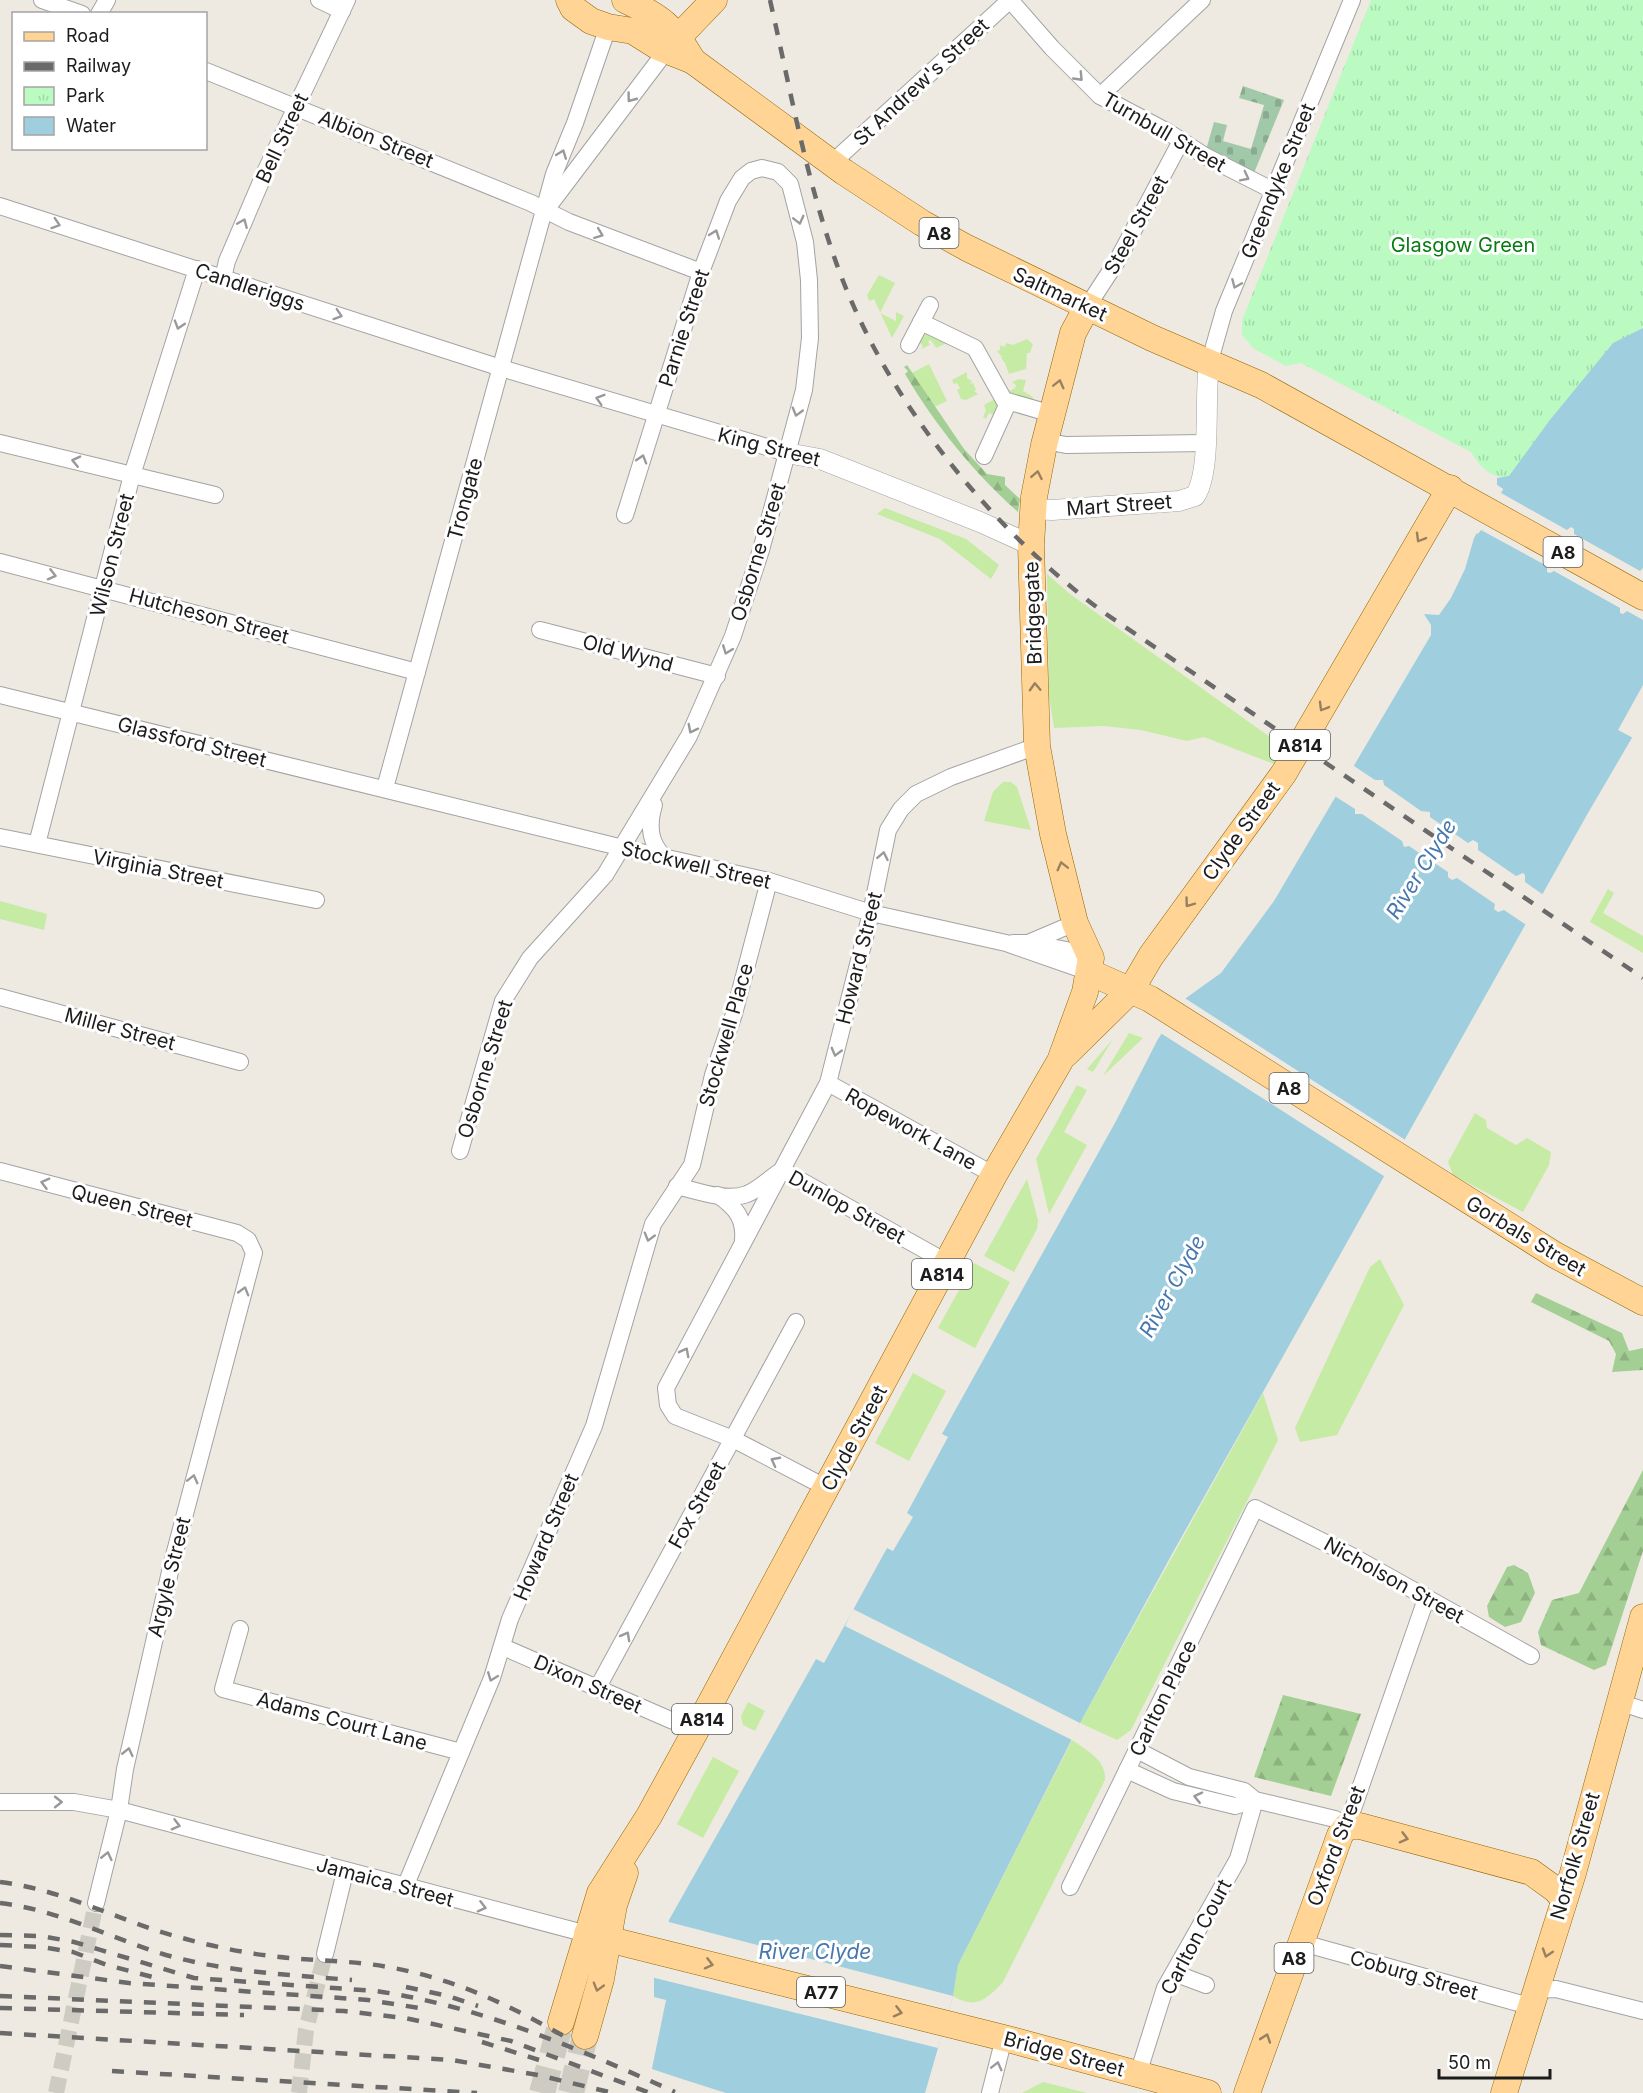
<svg xmlns="http://www.w3.org/2000/svg" width="1643" height="2093" viewBox="0 0 1643 2093" font-family="Inter,sans-serif">
	<style>
		.grass { fill: #c6eba4 }
		.forest { fill: url(#forest-firs) }
		.cemetery { fill: url(#cemetery-stones) }
		.park { fill: url(#park-tufts) }
		.water { fill: #9fcede }
		.pier { fill: #eeeae1 }
		.lines { fill: none; stroke-linecap: round; stroke-linejoin: round }
		.minor-tunnel { stroke: #cecbc3; stroke-width: 16; stroke-dasharray: 16 8; stroke-linecap: butt }
		.primary-tunnel { stroke: #cecbc3; stroke-width: 26; stroke-dasharray: 26 13; stroke-linecap: butt }
		.minor-casing { stroke: #a3a3a3; stroke-width: 18 }
		.tertiary-casing { stroke: #a3a3a3; stroke-width: 21 }
		.primary-casing { stroke: #946600; stroke-width: 27 }
		.minor { stroke: #fff; stroke-width: 16 }
		.tertiary { stroke: #fff; stroke-width: 20 }
		.primary { stroke: #ffd495; stroke-width: 26 }
		.rail { stroke: #6a6a6a; stroke-width: 4.5; stroke-dasharray: 12 12; stroke-linecap: butt }
		.oneway { stroke: #999 }
		.oneway2 { stroke: #99815f }
		.labels { text-anchor: middle; dominant-baseline: central; stroke-width: 6; stroke-linejoin: round; paint-order: stroke }
		.shield { fill: #fff; stroke: #606060; stroke-width: 1.5 }
		.shield-label { font-size: 18px; font-weight: bold; fill: #1c1c1c }
		.street-label { font-size: 20px; fill: #1c1c1c; stroke: #fff }
		.park-label { font-size: 20px; fill: #077d13; stroke: #fff }
		.water-label { font-size: 21px; font-style: italic; fill: #4678af; stroke: #fff }
	</style>
	<defs>
		<pattern id="forest-firs" width="22" height="20" patternUnits="userSpaceOnUse" patternTransform="scale(1.5)"><rect width="22" height="20" fill="#a4cf94"/><path d="M5 1l3.5 6h-7zM16 11l3.5 6h-7z" fill="#8db17f"/></pattern>
		<pattern id="cemetery-stones" width="16" height="16" patternUnits="userSpaceOnUse" patternTransform="scale(1.5)"><rect width="16" height="16" fill="#a1c8a8"/><path d="M2 7V4a2 2 0 0 1 4 0v3zM10 15v-3a2 2 0 0 1 4 0v3z" fill="#8aab90"/></pattern>
		<pattern id="park-tufts" width="24" height="20" patternUnits="userSpaceOnUse" patternTransform="scale(1.5)"><rect width="24" height="20" fill="#bbfbc2"/><path d="M3 7l-1-3M5 7V3M7 7l1-3M15 17l-1-3M17 17v-4M19 17l1-3" fill="none" stroke="#a0d7a6"/></pattern>
	</defs>
	<rect width="100%" height="100%" fill="#eeeae1"/>
	<g class="grass">
		<polygon points="879,275 895,283 880,313 896,321 896,312 904,316 892,338 874,299 869,301 867,295"/>
		<polygon points="928,333 947,343 936,348 931,340 928,341 930,345 921,349 923,346 917,340"/>
		<polygon points="1027,339 1033,344 1030,353 1027,353 1026,369 1009,374 1005,363 1001,358 1002,357 997,351 1000,350 1000,345 1004,347 1007,343 1013,345"/>
		<polygon points="929,364 947,401 934,407 912,373"/>
		<polygon points="967,372 967,378 972,381 970,384 973,383 976,390 974,391 978,394 966,400 961,399 957,390 960,388 957,383 954,384 952,380"/>
		<polygon points="1019,379 1026,380 1023,391 1033,397 1032,401 1005,393 1015,388 1016,385 1012,382"/>
		<polygon points="995,399 998,407 996,416 989,413 986,419 983,417 986,410 984,405"/>
		<polygon points="885,508 966,539 999,565 991,579 940,539 877,514"/>
		<polygon points="1047,574 1070,594 1284,747 1274,764 1204,737 1187,741 1141,730 1104,726 1054,728 1049,696"/>
		<polygon points="1003,782 1011,782 1017,787 1031,830 984,821 993,792"/>
		<polygon points="1608,889 1614,893 1603,913 1643,936 1643,953 1590,922"/>
		<polygon points="0,901 47,914 44,930 0,919"/>
		<polygon points="1129,1033 1143,1038 1103,1076"/>
		<polygon points="1113,1039 1093,1072 1087,1069"/>
		<polygon points="1077,1085 1087,1090 1064,1132 1087,1145 1049,1214 1036,1159"/>
		<polygon points="1475,1113 1486,1120 1487,1128 1516,1145 1527,1138 1551,1152 1549,1165 1523,1212 1453,1175 1448,1162"/>
		<polygon points="1027,1179 1038,1220 1037,1229 1014,1272 984,1256"/>
		<polygon points="1380,1259 1404,1305 1337,1435 1300,1442 1295,1428 1370,1267"/>
		<polygon points="974,1263 1010,1282 975,1348 938,1328"/>
		<polygon points="913,1373 946,1391 909,1461 875,1443"/>
		<polygon points="1263,1393 1278,1440 1131,1730 1117,1740 1080,1723"/>
		<polygon points="748,1702 765,1711 755,1731 743,1725 741,1716"/>
		<path d="M1072 1740C1086 1750 1107 1760 1105 1780L1003 1982C987 1999 976 2010 953 1996L958 1965Z"/>
		<polygon points="713,1757 739,1771 703,1838 677,1824"/>
		<polygon points="1043,2082 1087,2093 1022,2093"/>
	</g>
	<g class="forest">
		<path d="M907 365 964 449 987 474 1005 477V485L1020 499 1018 512C974 473 935 425 905 374L908 371 904 367Z"/>
		<polygon points="1536,1293 1622,1333 1629,1351 1643,1348 1643,1370 1612,1372 1616,1354 1609,1341 1531,1302"/>
		<polygon points="1643,1470 1643,1551 1606,1665 1594,1670 1541,1645 1538,1632 1552,1600 1579,1593"/>
		<polygon points="1514,1565 1528,1573 1535,1593 1521,1622 1505,1627 1489,1617 1487,1606 1507,1567"/>
		<polygon points="1283,1695 1361,1714 1331,1796 1254,1777"/>
	</g>
	<polygon class="cemetery" points="1243,86 1284,100 1254,173 1206,150 1214,122 1227,125 1223,141 1251,149 1264,105 1239,98"/>
	<path class="park" d="M1371 0H1643V328L1613 344 1549 421 1509 477C1490 478 1481 468 1471 452L1301 363 1286 366 1254 349 1242 335V320Z"/>
	<polygon class="water" points="1643,328 1643,719 1588,813 1172,1554 1080,1723 958,1965 953,1996 925,2093 647,2093 666,2000 654,1997 654,1978 669,1920 816,1659 824,1663 887,1548 893,1551 913,1517 907,1513 948,1437 942,1434 1116,1121 1158,1039 1186,998 1221,973 1274,901 1431,635 1431,625 1424,614 1439,615 1451,598 1465,569 1474,538 1503,489 1497,485 1497,478 1509,476 1549,421 1613,343"/>
	<g class="pier">
		<polygon points="1497,485 1503,489 1501,493 1567,530 1571,527 1574,529 1574,534 1640,571 1643,568 1643,620 1627,611 1623,614 1620,613 1620,608 1554,571 1550,573 1547,572 1547,566 1481,530 1478,534 1476,532 1499,490 1495,488"/>
		<polygon points="1643,685 1643,725 1635,739 1618,730"/>
		<polygon points="1351,764 1375,780 1383,780 1384,785 1421,811 1430,812 1430,817 1468,843 1473,840 1478,843 1478,850 1516,876 1523,873 1525,875 1525,882 1545,896 1528,926 1504,910 1498,912 1494,909 1495,904 1457,878 1452,880 1448,877 1448,872 1409,846 1404,847 1402,841 1362,814 1355,814 1355,809 1333,795"/>
		<polygon points="1183,997 1407,1141 1387,1178 1159,1032"/>
		<polygon points="853,1609 1080,1723 1072,1740 845,1626"/>
		<polygon points="665,1921 953,1996 938,2048 651,1977"/>
		<polygon points="649,2068 682,2079 726,2093 644,2093"/>
	</g>
	<g class="lines">
		<g class="minor-tunnel">
			<polyline points="56,2093 96,1903"/>
			<polyline points="299,2093 306,2030 325,1954"/>
		</g>
		<g class="primary-tunnel">
			<polyline points="542,2093 561,2022"/>
			<polyline points="571,2093 585,2036"/>
		</g>
		<defs>
			<g id="minor">
				<polyline points="42,0 82,14"/>
				<polyline points="319,0 342,11"/>
				<polyline points="99,14 107,0"/>
				<polyline points="206,71 531,203 569,222 701,272"/>
				<polyline points="1100,96 1202,0"/>
				<polyline points="832,163 1010,0 1052,48 1100,96 1168,132 1205,156 1274,191"/>
				<polyline points="0,206 501,368 787,453"/>
				<polyline points="548,207 666,51"/>
				<polyline points="223,278 227,261 266,170 347,0"/>
				<polyline points="1087,307 1117,261 1181,141"/>
				<polyline points="921,322 975,348 1004,400 1052,414"/>
				<polyline points="909,345 930,305"/>
				<polyline points="1209,364 1224,311 1352,0"/>
				<polyline points="1045,441 1066,445 1205,443"/>
				<polyline points="0,443 215,495"/>
				<polyline points="984,456 1008,403"/>
				<polyline points="0,562 417,672"/>
				<polyline points="540,630 717,676"/>
				<polyline points="0,695 623,848 769,881 871,913 1006,943 1089,972"/>
				<polyline points="385,788 554,174 575,123 608,27"/>
				<path d="M654 805C648 825 649 842 664 857"/>
				<polyline points="0,837 316,900"/>
				<polyline points="37,844 132,475 197,269"/>
				<polyline points="1013,943 1028,943 1075,923"/>
				<polyline points="1035,944 1077,952 1091,958"/>
				<polyline points="0,997 240,1062"/>
				<polyline points="828,1083 994,1175"/>
				<polyline points="460,1151 503,1001 530,958 605,875 689,736 733,636 761,550 804,390 810,338 809,280 805,242 790,184 778,172 762,168 751,171 742,178 728,201 701,272 625,515"/>
				<polyline points="782,1170 948,1263"/>
				<polyline points="0,1171 237,1233 248,1240 254,1253 172,1563 125,1769 119,1810 96,1903"/>
				<path d="M677 1186C697 1191 727 1202 747 1194 758 1190 769 1179 778 1173"/>
				<path d="M718 1195C736 1208 745 1218 743 1241"/>
				<polyline points="827,1488 733,1439 675,1416 668,1405 666,1388 828,1083 871,913 888,830 901,809 916,794 951,777 1037,746"/>
				<polyline points="240,1629 223,1689 461,1752"/>
				<polyline points="503,1647 673,1721"/>
				<polyline points="598,1687 796,1322"/>
				<polyline points="1619,1702 1643,1710"/>
				<polyline points="1137,1750 1189,1777 1244,1791 1255,1800 1335,1819 1347,1826 1426,1599"/>
				<polyline points="1127,1770 1173,1791 1235,1806 1255,1800"/>
				<polyline points="0,1802 74,1802 119,1810 587,1934"/>
				<polyline points="405,1887 492,1678 510,1619 594,1426 653,1224 692,1165 713,1075 734,1014 769,881"/>
				<polyline points="1070,1887 1255,1508 1354,1557 1531,1656"/>
				<polyline points="1299,1942 1529,2006"/>
				<polyline points="325,1954 345,1872"/>
				<polyline points="1174,1973 1206,1985"/>
				<polyline points="1534,1990 1556,1989 1643,2011"/>
				<polyline points="1138,2074 1165,1988 1238,1859 1255,1800"/>
				<polyline points="990,2093 1004,2038"/>
			</g>
			<g id="tertiary">
				<polyline points="787,453 820,459 980,522 1031,545"/>
				<path d="M1033 509 1052 510 1179 501 1195 496C1212 471 1204 397 1209 364"/>
			</g>
			<g id="primary">
				<polyline points="569,0 573,8 591,21 608,27 633,31 660,48 693,61 844,172 922,223 967,248 1152,338 1261,385 1643,597"/>
				<path d="M625 0C661 17 673 26 693 61"/>
				<polyline points="668,48 714,0"/>
				<polyline points="1089,972 1150,999 1555,1255 1643,1302"/>
				<polyline points="1066,1054 1131,990 1151,956 1284,773 1450,488"/>
				<polyline points="587,1934 1004,2038 1208,2093"/>
				<polyline points="561,2022 600,1893 649,1816 695,1732 994,1175 1060,1061 1085,992 1091,958 1075,923 1053,834 1037,746 1031,545 1034,497 1044,445 1073,333 1087,307"/>
				<polyline points="585,2036 601,1979 614,1905 625,1873"/>
				<polyline points="1247,2093 1340,1835 1347,1826 1360,1826 1531,1872 1556,1890 1564,1900"/>
				<polyline points="1504,2093 1573,1873 1643,1617"/>
			</g>
		</defs>
		<use href="#minor" class="minor-casing"/>
		<use href="#tertiary" class="tertiary-casing"/>
		<use href="#primary" class="primary-casing"/>
		<use href="#minor" class="minor"/>
		<use href="#tertiary" class="tertiary"/>
		<use href="#primary" class="primary"/>
		<g class="rail">
			<path d="M770 0C790 88 806 179 837 265 885 399 991 530 1106 614L1643 978"/>
			<path d="M0 1882C66 1890 122 1923 186 1939 219 1948 255 1955 289 1958 322 1961 356 1961 388 1967 456 1979 509 2005 569 2039"/>
			<path d="M0 1903C59 1910 110 1938 166 1955 227 1972 290 1975 352 1980"/>
			<path d="M0 1935 41 1936 74 1942 194 1978 376 1991C480 2006 579 2049 675 2092"/>
			<polyline points="0,1945 41,1947 73,1952 107,1965 160,1979"/>
			<polyline points="0,1966 129,1983 368,2000 426,2009"/>
			<polyline points="406,1987 448,1996 478,2006"/>
			<polyline points="0,1996 344,2011 405,2018 511,2041 650,2093"/>
			<polyline points="0,2008 244,2015"/>
			<polyline points="0,2033 452,2060 538,2075 613,2093"/>
			<polyline points="482,2042 539,2060"/>
			<polyline points="112,2071 477,2093"/>
		</g>
	</g>
	<defs><path id="oneway-chevron" d="M-2-3.5L2.5 0L-2 3.5" fill="none" stroke-width="1.6" stroke-linecap="round" stroke-linejoin="round" transform="scale(1.5)"/></defs>
	<g class="oneway">
		<use href="#oneway-chevron" transform="translate(1079 77) rotate(46)"/>
		<use href="#oneway-chevron" transform="translate(631 98) rotate(127)"/>
		<use href="#oneway-chevron" transform="translate(562 154) rotate(-69)"/>
		<use href="#oneway-chevron" transform="translate(1245 177) rotate(27)"/>
		<use href="#oneway-chevron" transform="translate(799 220) rotate(76)"/>
		<use href="#oneway-chevron" transform="translate(243 223) rotate(-67)"/>
		<use href="#oneway-chevron" transform="translate(56 224) rotate(18)"/>
		<use href="#oneway-chevron" transform="translate(599 234) rotate(21)"/>
		<use href="#oneway-chevron" transform="translate(715 234) rotate(-70)"/>
		<use href="#oneway-chevron" transform="translate(1236 284) rotate(113)"/>
		<use href="#oneway-chevron" transform="translate(338 315) rotate(18)"/>
		<use href="#oneway-chevron" transform="translate(179 325) rotate(107)"/>
		<use href="#oneway-chevron" transform="translate(600 399) rotate(-163)"/>
		<use href="#oneway-chevron" transform="translate(797 412) rotate(106)"/>
		<use href="#oneway-chevron" transform="translate(642 459) rotate(-73)"/>
		<use href="#oneway-chevron" transform="translate(76 461) rotate(-167)"/>
		<use href="#oneway-chevron" transform="translate(52 575) rotate(14)"/>
		<use href="#oneway-chevron" transform="translate(727 650) rotate(111)"/>
		<use href="#oneway-chevron" transform="translate(692 729) rotate(117)"/>
		<use href="#oneway-chevron" transform="translate(883 856) rotate(-79)"/>
		<use href="#oneway-chevron" transform="translate(836 1052) rotate(105)"/>
		<use href="#oneway-chevron" transform="translate(45 1183) rotate(-165)"/>
		<use href="#oneway-chevron" transform="translate(649 1237) rotate(106)"/>
		<use href="#oneway-chevron" transform="translate(244 1291) rotate(-74)"/>
		<use href="#oneway-chevron" transform="translate(685 1352) rotate(-62)"/>
		<use href="#oneway-chevron" transform="translate(775 1461) rotate(-152)"/>
		<use href="#oneway-chevron" transform="translate(193 1479) rotate(-76)"/>
		<use href="#oneway-chevron" transform="translate(626 1636) rotate(-61)"/>
		<use href="#oneway-chevron" transform="translate(492 1677) rotate(111)"/>
		<use href="#oneway-chevron" transform="translate(128 1752) rotate(-77)"/>
		<use href="#oneway-chevron" transform="translate(1198 1797) rotate(-167)"/>
		<use href="#oneway-chevron" transform="translate(58 1802)"/>
		<use href="#oneway-chevron" transform="translate(176 1825) rotate(15)"/>
		<use href="#oneway-chevron" transform="translate(107 1856) rotate(-77)"/>
		<use href="#oneway-chevron" transform="translate(482 1907) rotate(14)"/>
		<use href="#oneway-chevron" transform="translate(997 2066) rotate(-76)"/>
	</g>
	<g class="oneway2">
		<use href="#oneway-chevron" transform="translate(1059 384) rotate(-76)"/>
		<use href="#oneway-chevron" transform="translate(1037 475) rotate(-79)"/>
		<use href="#oneway-chevron" transform="translate(1420 538) rotate(120)"/>
		<use href="#oneway-chevron" transform="translate(1035 687) rotate(-92)"/>
		<use href="#oneway-chevron" transform="translate(1323 707) rotate(120)"/>
		<use href="#oneway-chevron" transform="translate(1062 866) rotate(-104)"/>
		<use href="#oneway-chevron" transform="translate(1189 903) rotate(126)"/>
		<use href="#oneway-chevron" transform="translate(1404 1838) rotate(15)"/>
		<use href="#oneway-chevron" transform="translate(1547 1953) rotate(108)"/>
		<use href="#oneway-chevron" transform="translate(709 1964) rotate(14)"/>
		<use href="#oneway-chevron" transform="translate(598 1987) rotate(106)"/>
		<use href="#oneway-chevron" transform="translate(898 2012) rotate(14)"/>
		<use href="#oneway-chevron" transform="translate(1266 2038) rotate(-71)"/>
	</g>
	<g class="labels">
		<g class="shield">
			<rect x="919.5" y="218" width="39" height="30" rx="4.5"/>
			<rect x="1543.5" y="537" width="39" height="30" rx="4.5"/>
			<rect x="1270" y="730" width="60" height="30" rx="4.5"/>
			<rect x="1269.5" y="1073" width="39" height="30" rx="4.5"/>
			<rect x="912" y="1259" width="60" height="30" rx="4.5"/>
			<rect x="672" y="1704" width="60" height="30" rx="4.5"/>
			<rect x="1274.5" y="1943" width="39" height="30" rx="4.5"/>
			<rect x="797" y="1977" width="48" height="30" rx="4.5"/>
		</g>
		<g class="shield-label">
			<text x="939" y="233">A8</text>
			<text x="1563" y="552">A8</text>
			<text x="1300" y="745">A814</text>
			<text x="1289" y="1088">A8</text>
			<text x="942" y="1274">A814</text>
			<text x="702" y="1719">A814</text>
			<text x="1294" y="1958">A8</text>
			<text x="821" y="1992">A77</text>
		</g>
		<g class="street-label">
			<text transform="translate(921 82) rotate(-43)">St Andrew's Street</text>
			<text transform="translate(1164 132) rotate(30)">Turnbull Street</text>
			<text transform="translate(282 138) rotate(-65)">Bell Street</text>
			<text transform="translate(376 139) rotate(22)">Albion Street</text>
			<text transform="translate(1278 181) rotate(-68)">Greendyke Street</text>
			<text transform="translate(1136 225) rotate(-61)">Steel Street</text>
			<text transform="translate(250 287) rotate(18)">Candleriggs</text>
			<text transform="translate(1060 294) rotate(25)">Saltmarket</text>
			<text transform="translate(684 328) rotate(-72)">Parnie Street</text>
			<text transform="translate(769 447) rotate(14)">King Street</text>
			<text transform="translate(465 499) rotate(-75)">Trongate</text>
			<text transform="translate(1119 505) rotate(-4)">Mart Street</text>
			<text transform="translate(758 552) rotate(-73)">Osborne Street</text>
			<text transform="translate(112 555) rotate(-76)">Wilson Street</text>
			<text transform="translate(1033 613) rotate(-92)">Bridgegate</text>
			<text transform="translate(209 616) rotate(15)">Hutcheson Street</text>
			<text transform="translate(628 653) rotate(15)">Old Wynd</text>
			<text transform="translate(192 742) rotate(14)">Glassford Street</text>
			<text transform="translate(1241 831) rotate(-54)">Clyde Street</text>
			<text transform="translate(696 865) rotate(13)">Stockwell Street</text>
			<text transform="translate(158 869) rotate(11)">Virginia Street</text>
			<text transform="translate(859 958) rotate(-76)">Howard Street</text>
			<text transform="translate(120 1029) rotate(15)">Miller Street</text>
			<text transform="translate(726 1035) rotate(-74)">Stockwell Place</text>
			<text transform="translate(485 1069) rotate(-73)">Osborne Street</text>
			<text transform="translate(911 1129) rotate(29)">Ropework Lane</text>
			<text transform="translate(132 1206) rotate(14)">Queen Street</text>
			<text transform="translate(847 1207) rotate(29)">Dunlop Street</text>
			<text transform="translate(1526 1236) rotate(31)">Gorbals Street</text>
			<text transform="translate(854 1438) rotate(-62)">Clyde Street</text>
			<text transform="translate(697 1505) rotate(-61)">Fox Street</text>
			<text transform="translate(546 1537) rotate(-67)">Howard Street</text>
			<text transform="translate(169 1577) rotate(-76)">Argyle Street</text>
			<text transform="translate(1394 1580) rotate(29)">Nicholson Street</text>
			<text transform="translate(588 1684) rotate(24)">Dixon Street</text>
			<text transform="translate(1163 1698) rotate(-64)">Carlton Place</text>
			<text transform="translate(342 1721) rotate(15)">Adams Court Lane</text>
			<text transform="translate(1336 1846) rotate(-69)">Oxford Street</text>
			<text transform="translate(1575 1856) rotate(-74)">Norfolk Street</text>
			<text transform="translate(385 1882) rotate(15)">Jamaica Street</text>
			<text transform="translate(1196 1937) rotate(-62)">Carlton Court</text>
			<text transform="translate(1414 1975) rotate(16)">Coburg Street</text>
			<text transform="translate(1064 2054) rotate(15)">Bridge Street</text>
		</g>
		<g class="park-label">
			<text x="1463" y="245">Glasgow Green</text>
		</g>
		<g class="water-label">
			<text transform="translate(1421 869) rotate(-58)">River Clyde</text>
			<text transform="translate(1172 1286) rotate(-61)">River Clyde</text>
			<text x="815" y="1951">River Clyde</text>
		</g>
	</g>
	<rect x="12" y="12" width="195" height="138" fill="#ffffff" stroke="#a4a4a4" stroke-width="1.5"/>
	<rect x="24" y="32" width="30" height="9" fill="#ffd495" stroke="#a4a4a4" stroke-width="1.5"/>
	<text x="66" y="42" font-size="18" fill="#1c1c1c">Road</text>
	<rect x="24" y="62" width="30" height="9" fill="#6a6a6a" stroke="#a4a4a4" stroke-width="1.5"/>
	<text x="66" y="72" font-size="18" fill="#1c1c1c">Railway</text>
	<rect x="24" y="87" width="30" height="18" fill="url(#park-tufts)" stroke="#a4a4a4" stroke-width="1.5"/>
	<text x="66" y="102" font-size="18" fill="#1c1c1c">Park</text>
	<rect x="24" y="117" width="30" height="18" fill="#9fcede" stroke="#a4a4a4" stroke-width="1.5"/>
	<text x="66" y="132" font-size="18" fill="#1c1c1c">Water</text>
	<path d="M1439 2069v9h111v-9" fill="none" stroke="#1c1c1c" stroke-width="3"/>
	<text x="1448" y="2069" font-size="18" fill="#1c1c1c" stroke="#ffffff" stroke-width="4.5" paint-order="stroke">50 m</text>
</svg>
